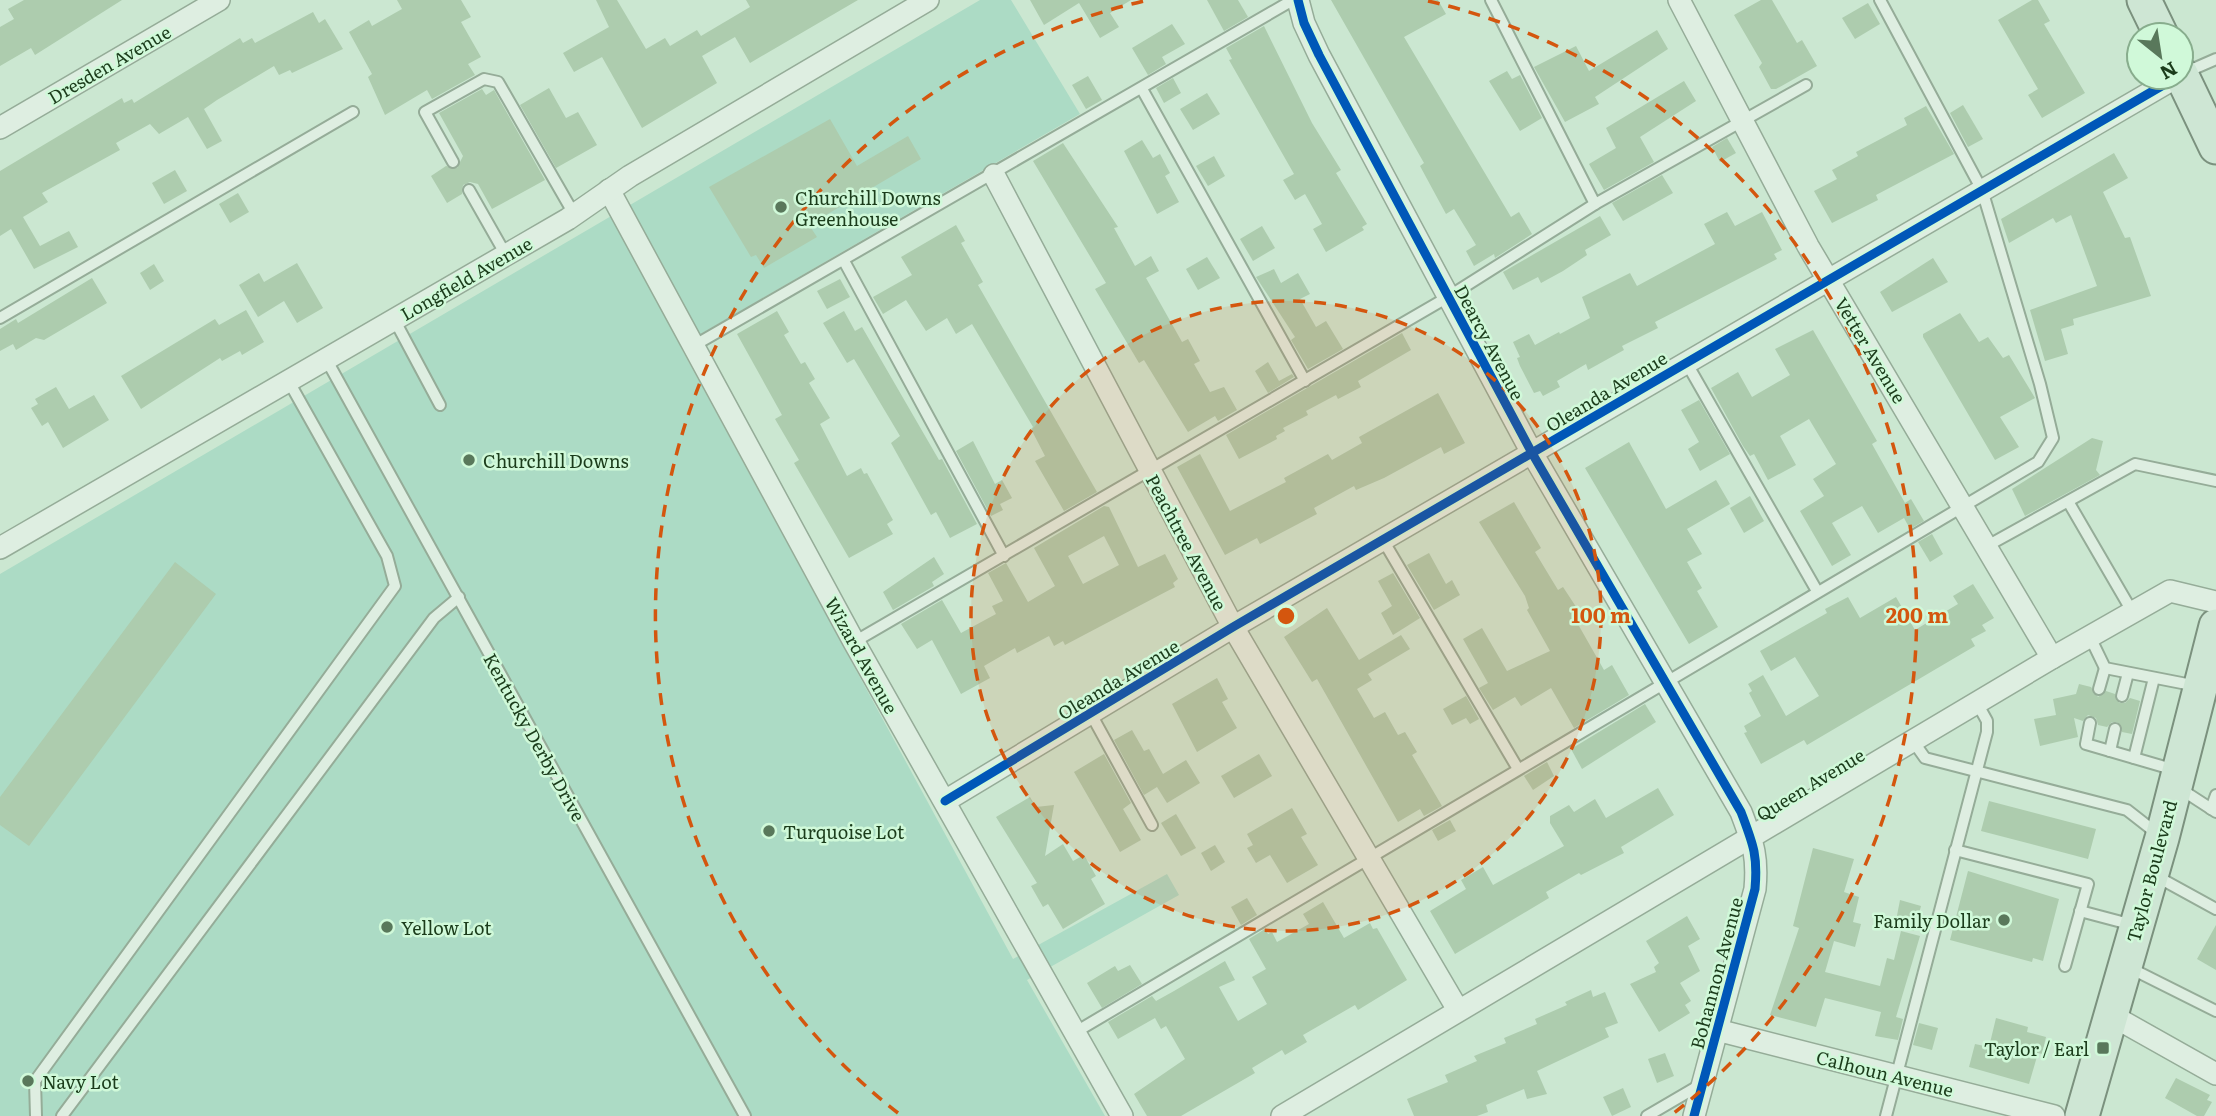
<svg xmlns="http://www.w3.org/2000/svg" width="2216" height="1116" viewBox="0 0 2216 1116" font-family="Literata,serif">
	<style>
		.green { fill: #acdbc5 }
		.building { fill: #adccae; fill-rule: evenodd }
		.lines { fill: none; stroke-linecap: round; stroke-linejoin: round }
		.service-casing { stroke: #95ac98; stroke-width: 14 }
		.minor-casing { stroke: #95ac98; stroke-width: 24 }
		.primary-casing { stroke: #7b917e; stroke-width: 37 }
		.service { stroke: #deeee1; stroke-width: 10 }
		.minor { stroke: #deeee1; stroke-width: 21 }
		.primary { stroke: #cee6d4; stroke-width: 33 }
		.cycleway-casing { stroke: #d0f9d9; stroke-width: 13 }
		.cycleway { stroke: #0057b8; stroke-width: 9 }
		.ring { fill: none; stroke: #d4560e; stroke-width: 3.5; stroke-dasharray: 12 9 }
		.poi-dot { fill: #59785b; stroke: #d0f9d9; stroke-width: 2.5 }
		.labels { text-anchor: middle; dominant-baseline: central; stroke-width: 5; stroke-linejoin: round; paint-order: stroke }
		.street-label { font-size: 18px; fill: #1b3c1b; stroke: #d0f9d9 }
		.poi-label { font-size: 18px; fill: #1b3c1b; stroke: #d0f9d9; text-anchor: start }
		.centre { fill: #d4560e; stroke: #d0f9d9; stroke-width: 3.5 }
		.ring-label { font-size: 21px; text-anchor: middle; font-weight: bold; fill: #d4560e; stroke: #d0f9d9; stroke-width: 5; stroke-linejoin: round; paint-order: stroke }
	</style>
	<rect width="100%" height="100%" fill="#cbe7d1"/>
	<polygon class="green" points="980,0 1011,0 1080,114 680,346 1013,959 1167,874 1179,895 1027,980 1105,1116 0,1116 0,574"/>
	<g class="building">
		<polygon points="24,0 122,0 35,55 31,48 0,66 0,27 14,19 8,9"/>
		<polygon points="397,0 461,0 471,17 461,22 481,57 468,64 475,75 432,99 427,90 385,115 368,77 372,74 349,32 369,20 372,26 402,9"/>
		<polygon points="596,0 617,0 646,49 665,38 670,46 697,30 701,36 750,7 746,0 858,0 750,63 735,37 702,56 717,83 642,128 602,57 574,72 563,53 609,27"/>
		<polygon points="1030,0 1131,0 1110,13 1119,27 1100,38 1079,3 1044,25"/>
		<polygon points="1207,0 1238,0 1248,17 1224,31"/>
		<polygon points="1331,0 1438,0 1446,14 1404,37 1511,217 1519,212 1532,234 1495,258 1494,254 1474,266 1466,251 1476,245 1454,209 1446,214 1420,166 1424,163"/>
		<polygon points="1761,0 1772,0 1797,43 1802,40 1817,66 1776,89 1771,89 1759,67 1762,63 1734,15"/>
		<polygon points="2032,0 2038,0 2050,21 2044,24 2085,93 2042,118 2028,95 2038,89 1998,20"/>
		<polygon points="1868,3 1880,24 1855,39 1842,18"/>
		<polygon points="313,12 319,23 325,19 343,49 292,73 290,70 279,75 274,66 217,100 204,109 222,141 207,149 188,117 159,134 150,124 116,143 120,150 42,193 48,202 23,217 40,246 69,231 78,247 34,269 11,229 0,236 0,171 122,98 124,103 132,99 134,103 240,38 243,43 252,38 255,43"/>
		<polygon points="1172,24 1185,44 1162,57 1166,64 1148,75 1132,48"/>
		<polygon points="1264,26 1312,123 1341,170 1336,173 1367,224 1362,227 1364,230 1326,252 1313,229 1322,224 1305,194 1295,200 1283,180 1294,174 1229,60 1232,59 1226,48"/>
		<polygon points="1657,30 1668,49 1595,97 1599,104 1565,122 1534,67 1576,46 1589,71"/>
		<polygon points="1507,71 1512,79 1520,75 1542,118 1520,131 1489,81"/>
		<polygon points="1088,76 1102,100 1086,109 1072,85"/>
		<polygon points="1173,78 1181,93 1164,103 1156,88"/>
		<polygon points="1684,81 1696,101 1640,137 1654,162 1604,190 1589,164 1616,148 1606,128"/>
		<polygon points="549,88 566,118 578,112 597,145 556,168 520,105"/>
		<polygon points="482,89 486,95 494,90 545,180 492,209 478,184 470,182 463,185 462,194 447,203 431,176 446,166 457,168 463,156 439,113"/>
		<polygon points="1207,93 1220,114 1193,130 1180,109"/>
		<polygon points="1963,105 1983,139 1968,147 1950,113"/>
		<polygon points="1926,106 1954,154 1876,195 1878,200 1832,223 1814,191 1837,179 1832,170 1858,156 1856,152 1907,125 1904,118"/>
		<polygon points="830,119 857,166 908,136 921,159 809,225 817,237 764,268 756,255 751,257 709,187"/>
		<polygon points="1727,138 1736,153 1720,162 1712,147"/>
		<polygon points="1142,140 1153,158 1160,154 1170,173 1165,176 1179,202 1157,214 1124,151"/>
		<polygon points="1063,143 1118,227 1114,228 1135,266 1151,256 1159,271 1146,278 1182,342 1188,339 1200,361 1194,364 1210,392 1224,387 1237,410 1218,421 1215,416 1188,432 1144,360 1139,363 1095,289 1106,283 1033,161"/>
		<polygon points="2114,153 2128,178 2103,192 2125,238 2130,237 2151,296 2073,319 2074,325 2061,329 2068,354 2045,361 2030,310 2097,286 2071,215 2056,223 2053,218 2009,243 2001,219"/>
		<polygon points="1214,156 1225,176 1208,186 1196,166"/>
		<polygon points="175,170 187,191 164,204 152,183"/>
		<polygon points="1662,175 1673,193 1623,221 1612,203"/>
		<polygon points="238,193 249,212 230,223 219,204"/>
		<polygon points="1727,212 1735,226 1762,212 1782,250 1774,254 1777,259 1655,322 1658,328 1622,346 1624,350 1588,370 1586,364 1557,381 1560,387 1543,396 1540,391 1534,393 1520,366 1517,358 1520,357 1513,342 1529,334 1535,345 1559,332 1560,334 1590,318 1582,297 1630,273 1637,286 1715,244 1704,224"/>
		<polygon points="1600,216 1611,235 1585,250 1587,255 1563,271 1541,283 1538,277 1513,290 1503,272"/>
		<polygon points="956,225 965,241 961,243 983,282 978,285 1097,492 1064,511 1035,461 1045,456 1031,429 1033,427 972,324 956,334 947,318 926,331 906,300 883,314 873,297 912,275 901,257"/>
		<polygon points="1262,226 1275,248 1253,261 1240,239"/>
		<polygon points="1207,257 1220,278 1198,290 1186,269"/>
		<polygon points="1933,258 1948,282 1892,312 1880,292"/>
		<polygon points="297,263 323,308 297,323 284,301 258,317 239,285 259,273 264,282"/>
		<polygon points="154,264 164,281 150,290 140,273"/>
		<polygon points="1274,269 1281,283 1298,273 1310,294 1300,299 1316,327 1326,321 1343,349 1308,369 1291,340 1295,337 1256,277"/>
		<polygon points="92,278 107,303 44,340 36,338 16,350 13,344 0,351 0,329 16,319 18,323"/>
		<polygon points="840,279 850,297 827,309 817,291"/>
		<polygon points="246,310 264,342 242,355 240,351 222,361 220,358 141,409 121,376 215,319 219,325"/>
		<polygon points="777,311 789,332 784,335 801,364 805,362 815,379 809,383 830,418 820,424 847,476 861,468 864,474 867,473 893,520 887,524 893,534 849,558 794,463 799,460 775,419 782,415 737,334"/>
		<polygon points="844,311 855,331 862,327 939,460 942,459 977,524 950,538 936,512 931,515 891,443 900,436 854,359 847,363 823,323"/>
		<polygon points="1960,313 1979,342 1988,337 2003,358 2009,355 2035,398 2000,417 2019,447 1995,460 1923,337 1923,334"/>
		<polygon points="1813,330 1877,441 1872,444 1905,503 1911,499 1924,521 1910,529 1904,518 1878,533 1862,506 1832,523 1851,555 1832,566 1800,511 1824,496 1813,479 1836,464 1809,419 1780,436 1796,465 1768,480 1754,454 1750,456 1743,446 1711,388 1738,372 1752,397 1790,375 1775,349"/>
		<polygon points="1402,333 1411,350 1358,381 1361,387 1338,399 1336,395 1306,411 1308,415 1283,428 1285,431 1276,436 1277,439 1239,459 1226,435"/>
		<polygon points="1268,362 1279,381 1292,374 1294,377 1268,393 1255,371"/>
		<polygon points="56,387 69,409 94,395 109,420 63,448 48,422 42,426 31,408 38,404 35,399"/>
		<polygon points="1438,393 1465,443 1444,454 1441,447 1384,478 1356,490 1354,486 1314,508 1317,514 1260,544 1257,538 1225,555 1177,467 1200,454 1230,511 1286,482 1284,478 1328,454 1332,460 1362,443 1359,437"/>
		<polygon points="1699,400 1730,454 1700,471 1688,449 1699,442 1681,410"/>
		<polygon points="2092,438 2103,441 2096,470 2100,475 2025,516 2012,489"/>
		<polygon points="973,441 995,484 1002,480 1012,498 1000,504 1003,510 991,516 956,451"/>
		<polygon points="1629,442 1666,509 1716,480 1730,504 1687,529 1702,554 1687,562 1702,588 1697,591 1718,627 1689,644 1585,468"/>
		<polygon points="1750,496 1764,521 1744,533 1730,508"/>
		<polygon points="1514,502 1541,548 1535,552 1558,590 1563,587 1586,622 1579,626 1604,670 1612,665 1629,695 1574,728 1551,688 1521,706 1515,697 1493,710 1479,688 1488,683 1463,639 1482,628 1507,671 1550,651 1527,610 1529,608 1525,596 1479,522"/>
		<path d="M1104 506 1109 507 1138 567 1165 554 1178 579 1173 583 1175 587 1065 645 1063 641 1054 646 1049 636 1017 653 1015 648 984 666 990 678 961 694 932 640 917 649 901 624 942 600 961 633 996 614 992 606 1003 601 988 573 1006 563 1028 602 1055 586 1034 548ZM1104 536 1119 565 1083 584 1068 556Z"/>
		<polygon points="1932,534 1943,554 1930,562 1918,542"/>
		<polygon points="1429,553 1446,584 1452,580 1460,595 1434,610 1407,565"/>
		<polygon points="934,557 944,574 932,582 934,586 893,610 883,592"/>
		<polygon points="175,562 216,594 29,846 0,825 0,797"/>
		<polygon points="1393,573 1420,618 1393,635 1381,613 1392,606 1378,581"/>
		<polygon points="1973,584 1994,618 1982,625 1986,631 1971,639 1975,646 1807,745 1804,740 1761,764 1744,733 1747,732 1744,726 1761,716 1749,693 1752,691 1748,684 1763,675 1786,716 1819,696 1795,657 1771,671 1760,651 1827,613 1825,609 1848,597 1860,618 1896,597 1915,630 1958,604 1953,596"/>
		<polygon points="1327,608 1359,660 1401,635 1410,649 1368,674 1372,680 1357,689 1374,718 1385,712 1398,735 1405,732 1417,752 1412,755 1442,806 1424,816 1420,809 1398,822 1329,700 1317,679 1312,682 1284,637"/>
		<polygon points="1217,678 1228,699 1222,702 1237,728 1197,752 1172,704"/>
		<polygon points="2079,684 2091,687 2098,697 2106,691 2115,694 2119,703 2125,703 2130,698 2140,701 2132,734 2122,732 2117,722 2112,722 2107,727 2098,725 2096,718 2088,715 2083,721 2074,718 2078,737 2040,746 2034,719 2056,715 2053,699 2076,694"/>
		<polygon points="1466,696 1479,719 1470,724 1466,718 1452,725 1443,709"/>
		<polygon points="1645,704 1656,722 1582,769 1571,749"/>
		<polygon points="1132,730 1144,751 1149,749 1163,774 1186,760 1200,783 1167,803 1157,787 1144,795 1114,740"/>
		<polygon points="1104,754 1131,803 1123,809 1141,840 1120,852 1074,772"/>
		<polygon points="1259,754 1272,776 1234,798 1221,776"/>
		<polygon points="1547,762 1554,776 1533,790 1524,776"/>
		<polygon points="1658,788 1674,815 1621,847 1624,853 1581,875 1579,873 1546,892 1549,898 1455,954 1430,911 1466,889 1461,880 1483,867 1493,885 1564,846 1550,823 1550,816 1569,805 1574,812 1595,799 1606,818"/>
		<polygon points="1030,797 1036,807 1054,805 1045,856 1063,844 1073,861 1084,855 1096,876 1091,879 1105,904 1063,929 1048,904 1043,907 1031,886 1037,883 996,817"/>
		<polygon points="1989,801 2096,829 2088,859 1981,831"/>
		<polygon points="1292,808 1307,834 1301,837 1318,865 1287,883 1270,855 1256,863 1247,848 1253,845 1247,834"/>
		<polygon points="1176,814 1196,848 1181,856 1161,823"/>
		<polygon points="1450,820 1456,831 1438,841 1432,830"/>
		<polygon points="1215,845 1225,862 1211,871 1201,853"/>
		<polygon points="1813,848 1854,859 1844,892 1859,897 1853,922 1861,924 1855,947 1834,941 1825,972 1880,986 1887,958 1894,960 1901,931 1920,936 1896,1017 1903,1019 1898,1040 1875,1036 1881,1012 1825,998 1816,1027 1770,1015 1799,928 1793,926"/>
		<polygon points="1968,871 2059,899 2043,961 2033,958 2032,962 1950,940"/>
		<polygon points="1247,898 1257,915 1241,925 1231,907"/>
		<polygon points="1900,900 1921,906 1914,931 1895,926"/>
		<polygon points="1323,902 1344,938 1370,923 1373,929 1377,928 1407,980 1358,1010 1355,1005 1303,1035 1307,1042 1285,1055 1282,1050 1252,1068 1255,1073 1181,1116 1147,1116 1134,1094 1185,1059 1166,1026 1161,1029 1155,1018 1118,1039 1108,1022 1152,996 1156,1001 1174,991 1225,961 1235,980 1219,987 1238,1021 1267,1004 1252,977 1266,969 1249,939 1265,929 1268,934 1272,932 1277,942 1309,924 1303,914"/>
		<polygon points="1687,916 1700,939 1688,946 1700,971 1680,983 1691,1001 1685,1005 1690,1013 1659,1032 1630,984 1656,972 1654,967 1659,963 1646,941"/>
		<polygon points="2216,925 2216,970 2197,959"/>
		<polygon points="1130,965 1142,984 1102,1008 1087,983 1115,966 1118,971"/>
		<polygon points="1591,990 1593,997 1605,992 1618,1023 1605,1028 1609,1037 1537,1071 1547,1094 1527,1099 1524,1089 1486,1105 1488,1112 1477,1116 1414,1116 1407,1099 1448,1082 1445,1075 1477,1061 1474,1056 1506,1043 1504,1038 1537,1024 1535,1019 1567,1005 1565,1002"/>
		<polygon points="1996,1018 2028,1027 2027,1032 2046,1037 2042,1054 2038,1053 2029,1084 1969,1067 1975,1044 1989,1047"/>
		<polygon points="1919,1023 1938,1028 1932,1050 1913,1045"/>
		<polygon points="1665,1053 1674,1076 1657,1083 1648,1059"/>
		<polygon points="2176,1078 2210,1095 2207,1100 2212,1102 2204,1116 2197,1116 2165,1098"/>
		<polygon points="1623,1088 1631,1107 1612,1116 1603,1097"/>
	</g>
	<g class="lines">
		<defs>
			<g id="service">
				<polyline points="1491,0 1595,204"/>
				<polyline points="2184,73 2216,59"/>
				<polyline points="1142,89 1305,381"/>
				<polyline points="453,162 425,112 484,79 498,82 574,214"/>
				<polyline points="469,190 506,255"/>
				<polyline points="844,261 1004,556"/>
				<polyline points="0,318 353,112"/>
				<polyline points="394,319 440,405"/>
				<polyline points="695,345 1293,0"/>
				<polyline points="325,357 745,1116"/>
				<polyline points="1686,362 1817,591"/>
				<polyline points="2069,503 2133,613"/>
				<polyline points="1383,540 1518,769"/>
				<polyline points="1987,546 2135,464 2216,481"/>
				<polyline points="2090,637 2105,668 2197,686"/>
				<polyline points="854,642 1448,297 1595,204 1806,85"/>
				<polyline points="2099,689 2105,668"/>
				<polyline points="2122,696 2128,673"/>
				<polyline points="1091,714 1152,825"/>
				<polyline points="2090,723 2086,744 2175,770"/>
				<polyline points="1913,741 1925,758 2127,810 2159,835"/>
				<polyline points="2110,751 2115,729"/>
				<polyline points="2134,758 2154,678"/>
				<polyline points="2179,788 2216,812"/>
				<polyline points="2211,809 2216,795"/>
				<polyline points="1955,850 2088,884 2065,966"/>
				<polyline points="2154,875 2216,909"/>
				<polyline points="2080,911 2133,925"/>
				<polyline points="2128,967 2216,1011"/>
				<polyline points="1074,1033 2038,462 2053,438 2040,384 1982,190 1880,0"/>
				<polyline points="36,1116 35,1081 395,586 387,556 288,380"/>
				<polyline points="62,1116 434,618 459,597"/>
				<polyline points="1647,1116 1700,1085"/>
				<polyline points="1886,1116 1987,732 1987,721 1977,703"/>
			</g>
			<g id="minor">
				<path d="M1298 0 1304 23 1319 55 1532 453 1741 812C1753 844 1758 855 1755 889L1694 1116"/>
				<polyline points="1679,0 1808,246 2052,658"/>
				<polyline points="0,128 219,0"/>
				<polyline points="994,175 1233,627 1458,1010"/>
				<polyline points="609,190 854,642 1122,1116"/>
				<polyline points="0,548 568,219 630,176 928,0"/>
				<polyline points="945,801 1233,627 2177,77"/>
				<polyline points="2111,1015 2216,1074"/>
				<polyline points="1717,1030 2054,1116"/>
				<polyline points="1282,1116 2052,658 2170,591 2216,602"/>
			</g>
			<g id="primary">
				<polyline points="2144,0 2161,35"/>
				<polyline points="2181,74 2216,147"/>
				<polyline points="2082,1116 2162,838 2216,626"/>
			</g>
		</defs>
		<use href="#service" class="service-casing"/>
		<use href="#minor" class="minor-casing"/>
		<use href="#primary" class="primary-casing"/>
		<use href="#service" class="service"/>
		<use href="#minor" class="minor"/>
		<use href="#primary" class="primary"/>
		<defs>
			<g id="cycleway">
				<path d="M1298 0 1304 23 1319 55 1532 453 1741 812C1753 844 1758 855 1755 889L1694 1116"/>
				<polyline points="945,801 1233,627 2177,77"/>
			</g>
		</defs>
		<use href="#cycleway" class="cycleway-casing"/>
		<use href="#cycleway" class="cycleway"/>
	</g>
	<circle cx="1286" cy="616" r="315" fill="#d4560e" fill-opacity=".12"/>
	<g class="ring">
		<circle cx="1286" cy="616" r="315"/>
		<path d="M898 1113A631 631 0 0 1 1144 1M1428 1A631 631 0 0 1 1674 1113"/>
	</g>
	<g class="poi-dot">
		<circle cx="781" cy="207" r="7"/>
		<circle cx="469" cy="460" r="7"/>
		<circle cx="769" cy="831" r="7"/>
		<circle cx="2004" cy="920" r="7"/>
		<circle cx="387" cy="927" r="7"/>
		<rect x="2096" y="1041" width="14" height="14" rx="3.5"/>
		<circle cx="28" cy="1081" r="7"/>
	</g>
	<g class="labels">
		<g class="street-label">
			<text transform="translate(109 64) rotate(-30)">Dresden Avenue</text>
			<text transform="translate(466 278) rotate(-30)">Longfield Avenue</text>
			<text transform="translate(1490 342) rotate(62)">Dearcy Avenue</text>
			<text transform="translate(1871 350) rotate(59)">Vetter Avenue</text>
			<text transform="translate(1606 391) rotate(-31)">Oleanda Avenue</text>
			<text transform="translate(1187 542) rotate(62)">Peachtree Avenue</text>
			<text transform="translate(862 655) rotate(61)">Wizard Avenue</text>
			<text transform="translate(1118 679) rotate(-31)">Oleanda Avenue</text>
			<text transform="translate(535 737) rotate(61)">Kentucky Derby Drive</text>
			<text transform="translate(1810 784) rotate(-31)">Queen Avenue</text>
			<text transform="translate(2151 871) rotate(-75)">Taylor Boulevard</text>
			<text transform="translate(1716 973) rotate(-75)">Bohannon Avenue</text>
			<text transform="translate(1885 1073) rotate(14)">Calhoun Avenue</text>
		</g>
		<g class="poi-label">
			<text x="795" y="197">Churchill Downs<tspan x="795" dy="21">Greenhouse</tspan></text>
			<text x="483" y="460">Churchill Downs</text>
			<text x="783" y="831">Turquoise Lot</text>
			<text x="1990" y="920" text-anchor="end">Family Dollar</text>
			<text x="401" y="927">Yellow Lot</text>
			<text x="2089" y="1048" text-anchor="end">Taylor / Earl</text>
			<text x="42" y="1081">Navy Lot</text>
		</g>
	</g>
	<circle cx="1286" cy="616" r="10" class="centre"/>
	<g class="ring-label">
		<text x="1601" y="623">100 m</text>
		<text x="1917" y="623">200 m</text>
	</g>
	<g transform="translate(2160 56) rotate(150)"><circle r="33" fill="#d0f9d9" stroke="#88ad8d" stroke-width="2"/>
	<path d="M0-5L12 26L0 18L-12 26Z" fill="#59785b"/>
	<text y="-10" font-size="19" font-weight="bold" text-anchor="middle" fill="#1b3c1b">N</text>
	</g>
</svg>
